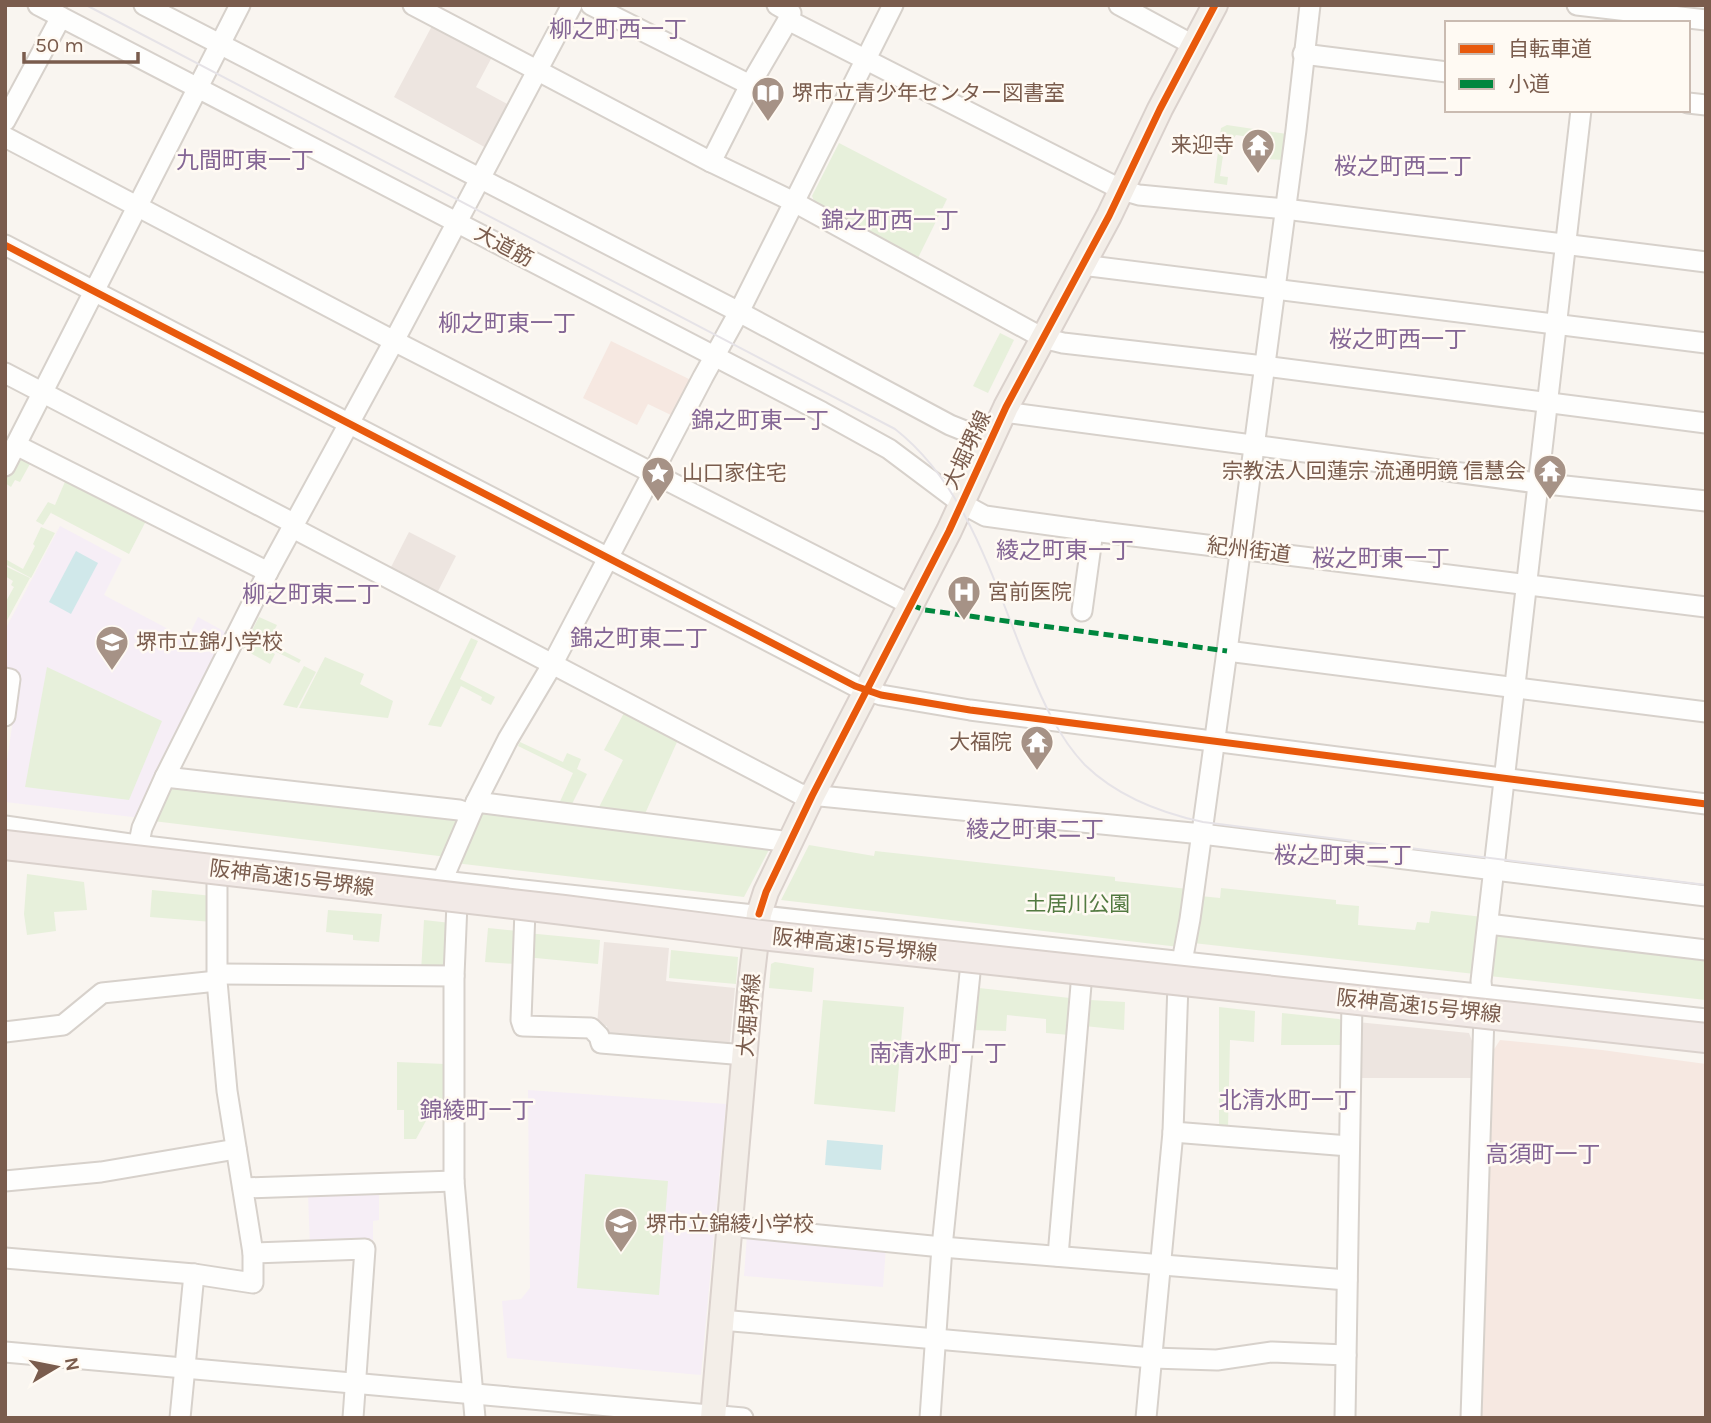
<svg xmlns="http://www.w3.org/2000/svg" width="1711" height="1423" viewBox="0 0 1711 1423" font-family="Karla,'Noto Sans JP',sans-serif">
	<style>
		.commercial { fill: #f6e8e1 }
		.industrial { fill: #ede5e0 }
		.education { fill: #f6eef6 }
		.green { fill: #e7f0db }
		.water { fill: #d0e8ea }
		.lines { fill: none; stroke-linecap: round; stroke-linejoin: round }
		.minor-casing { stroke: #d7d1cb; stroke-width: 23 }
		.major-casing { stroke: #dad1cc; stroke-width: 28 }
		.minor { stroke: #fefefd; stroke-width: 19 }
		.major { stroke: #f3eee8; stroke-width: 24 }
		.tram { stroke: #e6e3e7; stroke-width: 2 }
		.highway-bridge-casing { stroke: #dad1cc; stroke-width: 32; stroke-linecap: butt }
		.highway-bridge { stroke: #f2eae7; stroke-width: 28 }
		.quiet { stroke: #00873e; stroke-width: 5; stroke-dasharray: 10 5; stroke-linecap: butt }
		.cycleway-casing { stroke: #fffaf3; stroke-width: 11 }
		.cycleway { stroke: #e8590c; stroke-width: 7 }
		.labels { text-anchor: middle; dominant-baseline: central; stroke-width: 5; stroke-linejoin: round; paint-order: stroke }
		.poi-label { font-size: 21px; fill: #7a5c4d; stroke: #fffaf3; text-anchor: start }
		.street-label { font-size: 21px; fill: #7a5c4d; stroke: #fffaf3 }
		.park-label { font-size: 21px; fill: #537a41; stroke: #fffaf3 }
		.neighbourhood-label { font-size: 23px; fill: #846695; stroke: #fffaf3 }
	</style>
	<rect width="100%" height="100%" fill="#f9f5f0"/>
	<g class="commercial">
		<polygon points="611,341 691,380 673,416 648,404 637,425 583,398"/>
		<polygon points="1500,1040 1602,1050 1706,1064 1706,1418 1478,1418 1493,1051"/>
	</g>
	<g class="industrial">
		<polygon points="433,24 492,57 476,87 511,106 488,149 394,97"/>
		<polygon points="409,532 456,556 434,599 388,573"/>
		<polygon points="604,942 669,948 666,981 735,988 729,1050 608,1039 607,1026 597,1025"/>
		<polygon points="1357,1022 1469,1033 1472,1041 1471,1078 1355,1078"/>
	</g>
	<g class="education">
		<polygon points="60,526 122,559 104,595 187,639 198,617 229,634 141,818 5,802 5,773 20,674 5,671 5,630"/>
		<polygon points="528,1090 726,1104 701,1375 507,1358 502,1301 521,1299 530,1288"/>
		<polygon points="379,1193 379,1220 373,1221 373,1245 310,1247 308,1194"/>
		<polygon points="747,1235 886,1247 883,1287 744,1276"/>
	</g>
	<g class="green">
		<polygon points="1227,125 1287,134 1284,160 1267,159 1269,140 1236,135 1231,142 1225,142 1220,176 1228,177 1227,185 1214,183 1221,128"/>
		<polygon points="839,143 947,199 918,258 816,205 812,196"/>
		<polygon points="1000,333 1014,340 988,393 973,386"/>
		<polygon points="19,456 31,462 20,482 15,480 11,487 5,483 5,480"/>
		<polygon points="67,477 147,519 129,554 51,513 52,511 43,525 36,521 48,502 55,505"/>
		<polygon points="41,527 55,533 31,578 5,564 7,560 23,569 35,546 33,544"/>
		<polygon points="5,566 30,578 5,624 5,603 14,587 11,585 13,581 5,576"/>
		<polygon points="259,617 277,625 268,643 301,660 299,663 248,638"/>
		<polygon points="471,638 478,641 460,679 495,697 491,705 481,700 482,697 461,686 441,727 428,725"/>
		<polygon points="248,639 275,654 270,664 243,649"/>
		<polygon points="325,657 364,674 360,684 393,701 388,718 299,708"/>
		<polygon points="304,666 316,672 297,708 283,705"/>
		<polygon points="47,667 162,721 129,800 25,787"/>
		<polygon points="624,713 677,742 644,816 596,813 623,760 604,750"/>
		<polygon points="520,742 563,762 567,753 581,759 577,769 587,774 570,808 557,808 573,773 518,746"/>
		<polygon points="176,782 454,817 459,831 447,857 153,821 169,787"/>
		<polygon points="480,809 772,844 744,897 455,863"/>
		<polygon points="809,845 874,856 875,851 1115,877 1115,881 1188,889 1179,947 781,900"/>
		<polygon points="27,874 84,882 87,910 54,912 56,931 27,935 24,914"/>
		<polygon points="1221,888 1336,900 1336,904 1359,906 1358,925 1415,930 1417,922 1429,923 1431,911 1483,917 1475,974 1193,943 1200,896 1220,898"/>
		<polygon points="152,890 213,896 212,922 150,917"/>
		<polygon points="328,910 382,914 379,942 353,940 353,935 326,932"/>
		<polygon points="424,920 451,923 449,969 421,972"/>
		<polygon points="488,928 518,931 515,964 485,962"/>
		<polygon points="1494,931 1706,955 1706,1000 1489,976"/>
		<polygon points="527,933 600,940 598,964 525,957"/>
		<polygon points="671,950 738,957 736,984 669,978"/>
		<polygon points="775,962 814,968 812,992 769,988 771,964"/>
		<polygon points="979,988 1070,998 1070,1035 1046,1033 1046,1019 1007,1015 1006,1031 972,1030 975,991"/>
		<polygon points="823,1000 904,1007 895,1112 814,1104"/>
		<polygon points="1090,1000 1125,1002 1124,1030 1084,1026 1086,1004"/>
		<polygon points="1219,1007 1255,1011 1254,1042 1230,1040 1228,1128 1219,1127"/>
		<polygon points="1282,1013 1339,1019 1344,1022 1343,1045 1281,1045"/>
		<polygon points="397,1062 445,1064 445,1099 438,1099 416,1139 404,1139 404,1110 397,1110"/>
		<polygon points="585,1174 668,1181 659,1295 577,1288"/>
	</g>
	<g class="water">
		<polygon points="76,551 98,563 71,614 49,602"/>
		<polygon points="827,1140 883,1145 881,1170 825,1165"/>
	</g>
	<g class="lines">
		<defs>
			<g id="minor">
				<polyline points="38,5 822,412 889,449 961,503 985,516 1093,531 1706,607"/>
				<polyline points="144,5 739,312 950,425 990,441"/>
				<polyline points="413,5 711,162 794,202 1043,338 1063,343 1264,366 1706,423"/>
				<polyline points="591,5 750,85"/>
				<polyline points="777,5 791,13 788,20 1122,190 1139,195 1285,209 1706,262"/>
				<polyline points="1119,5 1195,46"/>
				<polyline points="1577,5 1706,20"/>
				<polyline points="1303,54 1447,72"/>
				<polyline points="1688,103 1706,105"/>
				<polyline points="5,121 61,17"/>
				<polyline points="5,137 394,341 911,605"/>
				<polyline points="711,162 750,85 788,20"/>
				<polyline points="5,245 855,686 881,695 970,710 1706,804"/>
				<polyline points="1082,265 1706,343"/>
				<polyline points="5,373 295,524"/>
				<polyline points="1004,412 1537,483 1706,501"/>
				<polyline points="16,445 268,572"/>
				<polyline points="5,466 240,5"/>
				<polyline points="293,528 800,794 1202,834 1706,896"/>
				<polyline points="1082,611 1093,531"/>
				<polyline points="1227,651 1706,712"/>
				<polyline points="5,678 10,679 5,716"/>
				<polyline points="165,777 459,810 470,814"/>
				<polyline points="476,802 790,842"/>
				<polyline points="5,826 137,845 442,881 1706,1019"/>
				<polyline points="136,857 142,828 165,777 268,572 394,341 572,5"/>
				<polyline points="217,875 217,981 227,1091 253,1253"/>
				<polyline points="442,881 476,802 508,739 552,665 703,377 739,312 893,5"/>
				<polyline points="457,903 454,976 454,1181 475,1418"/>
				<polyline points="525,910 521,1020 523,1026 591,1028 599,1036 601,1043 745,1055"/>
				<polyline points="1488,924 1706,950"/>
				<polyline points="218,974 454,976"/>
				<polyline points="5,1032 63,1025 102,993 217,981"/>
				<polyline points="1173,1132 1349,1146"/>
				<polyline points="5,1181 101,1172 236,1149"/>
				<polyline points="243,1188 454,1181"/>
				<polyline points="729,1226 942,1247 1347,1280"/>
				<polyline points="1058,1256 1082,973"/>
				<polyline points="5,1258 194,1274 253,1283 253,1253 365,1249 353,1418"/>
				<polyline points="721,1320 1152,1358 1217,1360 1272,1352 1346,1355"/>
				<polyline points="5,1352 743,1418"/>
				<polyline points="180,1418 194,1274"/>
				<polyline points="930,1418 942,1247 971,963"/>
				<polyline points="1146,1418 1173,1132 1178,983 1190,919 1227,651 1296,130 1310,5"/>
				<polyline points="1345,1418 1352,1001"/>
				<polyline points="1471,1418 1484,1015 1481,981 1581,110"/>
			</g>
			<polyline id="major" points="713,1418 750,991 759,914 766,892 812,796 949,531 1006,407 1109,216 1160,109 1215,5"/>
		</defs>
		<use href="#minor" class="minor-casing"/>
		<use href="#major" class="major-casing"/>
		<use href="#minor" class="minor"/>
		<use href="#major" class="major"/>
		<path class="tram" d="M86 5 895 429C969 487 994 585 1029 668 1043 702 1059 738 1085 765 1117 796 1161 813 1203 822L1706 885"/>
		<defs>
			<polyline id="highway-bridge" points="5,845 564,910 761,935 1706,1038"/>
		</defs>
		<use href="#highway-bridge" class="highway-bridge-casing"/>
		<use href="#highway-bridge" class="highway-bridge"/>
		<polyline class="quiet" points="911,605 925,610 1227,651"/>
		<defs>
			<g id="cycleway">
				<polyline points="5,245 855,686 881,695 970,710 1706,804"/>
				<polyline points="759,914 766,892 812,796 949,531 1006,407 1109,216 1160,109 1215,5"/>
			</g>
		</defs>
		<use href="#cycleway" class="cycleway-casing"/>
		<use href="#cycleway" class="cycleway"/>
	</g>
	<defs>
		<symbol id="library-pin" viewBox="-11 -11 22 30"><path d="M0 17L-7.5 6A9.5 9.5 0 1 1 7.5 6Z" fill="#a69286" stroke="#fffaf3"/><path d="M-6-4Q-3-5.5-.7-3.5V5Q-3 3-6 4ZM6-4Q3-5.5 .7-3.5V5Q3 3 6 4Z" fill="#fff"/></symbol>
		<symbol id="temple-pin" viewBox="-11 -11 22 30"><path d="M0 17L-7.5 6A9.5 9.5 0 1 1 7.5 6Z" fill="#a69286" stroke="#fffaf3"/><path d="M0-6L5-2H3V0L6.5 2.5H4V6H1.5V3h-3V6H-4V2.5H-6.5L-3 0V-2H-5Z" fill="#fff"/></symbol>
		<symbol id="sight-pin" viewBox="-11 -11 22 30"><path d="M0 17L-7.5 6A9.5 9.5 0 1 1 7.5 6Z" fill="#a69286" stroke="#fffaf3"/><path d="M0-6L1.8-2.2L6-1.7L2.9 1.2L3.7 5.4L0 3.3L-3.7 5.4L-2.9 1.2L-6-1.7L-1.8-2.2Z" fill="#fff"/></symbol>
		<symbol id="hospital-pin" viewBox="-11 -11 22 30"><path d="M0 17L-7.5 6A9.5 9.5 0 1 1 7.5 6Z" fill="#a69286" stroke="#fffaf3"/><path d="M-5-5h3v3.5h4V-5h3V5h-3V1.5h-4V5h-3Z" fill="#fff"/></symbol>
		<symbol id="school-pin" viewBox="-11 -11 22 30"><path d="M0 17L-7.5 6A9.5 9.5 0 1 1 7.5 6Z" fill="#a69286" stroke="#fffaf3"/><path d="M0-5L7-2L0 1L-7-2ZM-4 1L0 2.5L4 1V4Q0 6-4 4Z" fill="#fff"/></symbol>
	</defs>
	<g fill-rule="evenodd">
		<use href="#library-pin" x="749" y="74" width="38" height="52"/>
		<use href="#temple-pin" x="1239" y="126" width="38" height="52"/>
		<use href="#temple-pin" x="1531" y="452" width="38" height="52"/>
		<use href="#sight-pin" x="639" y="454" width="38" height="52"/>
		<use href="#hospital-pin" x="945" y="573" width="38" height="52"/>
		<use href="#school-pin" x="93" y="623" width="38" height="52"/>
		<use href="#temple-pin" x="1018" y="723" width="38" height="52"/>
		<use href="#school-pin" x="602" y="1205" width="38" height="52"/>
	</g>
	<g class="labels">
		<g class="poi-label">
			<text x="792" y="93">堺市立青少年センター図書室</text>
			<text x="1234" y="145" text-anchor="end">来迎寺</text>
			<text x="1526" y="471" text-anchor="end">宗教法人回蓮宗 流通明鏡 信慧会</text>
			<text x="682" y="473">山口家住宅</text>
			<text x="988" y="592">宮前医院</text>
			<text x="136" y="642">堺市立錦小学校</text>
			<text x="1012" y="742" text-anchor="end">大福院</text>
			<text x="646" y="1224">堺市立錦綾小学校</text>
		</g>
		<g class="street-label">
			<text transform="translate(504 246) rotate(28)">大道筋</text>
			<text transform="translate(967 450) rotate(-65)">大堀堺線</text>
			<text transform="translate(1249 550) rotate(7)">紀州街道</text>
			<text transform="translate(292 878) rotate(7)">阪神高速15号堺線</text>
			<text transform="translate(855 945) rotate(6)">阪神高速15号堺線</text>
			<text transform="translate(1419 1006) rotate(6)">阪神高速15号堺線</text>
			<text transform="translate(749 1015) rotate(-85)">大堀堺線</text>
		</g>
		<g class="park-label">
			<text x="1078" y="904">土居川公園</text>
		</g>
		<g class="neighbourhood-label">
			<text x="618" y="29">柳之町西一丁</text>
			<text x="245" y="160">九間町東一丁</text>
			<text x="1403" y="166">桜之町西二丁</text>
			<text x="890" y="220">錦之町西一丁</text>
			<text x="507" y="323">柳之町東一丁</text>
			<text x="1398" y="339">桜之町西一丁</text>
			<text x="760" y="420">錦之町東一丁</text>
			<text x="1065" y="550">綾之町東一丁</text>
			<text x="1381" y="558">桜之町東一丁</text>
			<text x="311" y="594">柳之町東二丁</text>
			<text x="639" y="638">錦之町東二丁</text>
			<text x="1035" y="829">綾之町東二丁</text>
			<text x="1343" y="855">桜之町東二丁</text>
			<text x="938" y="1053">南清水町一丁</text>
			<text x="1288" y="1100">北清水町一丁</text>
			<text x="477" y="1110">錦綾町一丁</text>
			<text x="1543" y="1154">高須町一丁</text>
		</g>
	</g>
	<rect width="1711" height="1423" fill="none" stroke="#7a5c4d" stroke-width="14"/>
	<rect x="1445" y="21" width="245" height="91" fill="#fffaf3" stroke="#cabbb1" stroke-width="2"/>
	<rect x="1459" y="44" width="35" height="10" fill="#e8590c" stroke="#cabbb1" stroke-width="2"/>
	<text x="1508" y="56" font-size="21" fill="#7a5c4d">自転車道</text>
	<rect x="1459" y="79" width="35" height="10" fill="#00873e" stroke="#cabbb1" stroke-width="2"/>
	<text x="1508" y="91" font-size="21" fill="#7a5c4d">小道</text>
	<g transform="translate(56 1367) rotate(80)" stroke="#fffaf3" stroke-width="5" paint-order="stroke">
	<path d="M0-5L12 26L0 18L-12 26Z" fill="#7a5c4d"/>
	<text y="-10" font-size="19" font-weight="bold" text-anchor="middle" fill="#7a5c4d">N</text>
	</g>
	<path d="M24 52v10h114v-10" fill="none" stroke="#7a5c4d" stroke-width="3.5"/>
	<text x="35" y="52" font-size="21" fill="#7a5c4d" stroke="#fffaf3" stroke-width="5" paint-order="stroke">50 m</text>
</svg>
